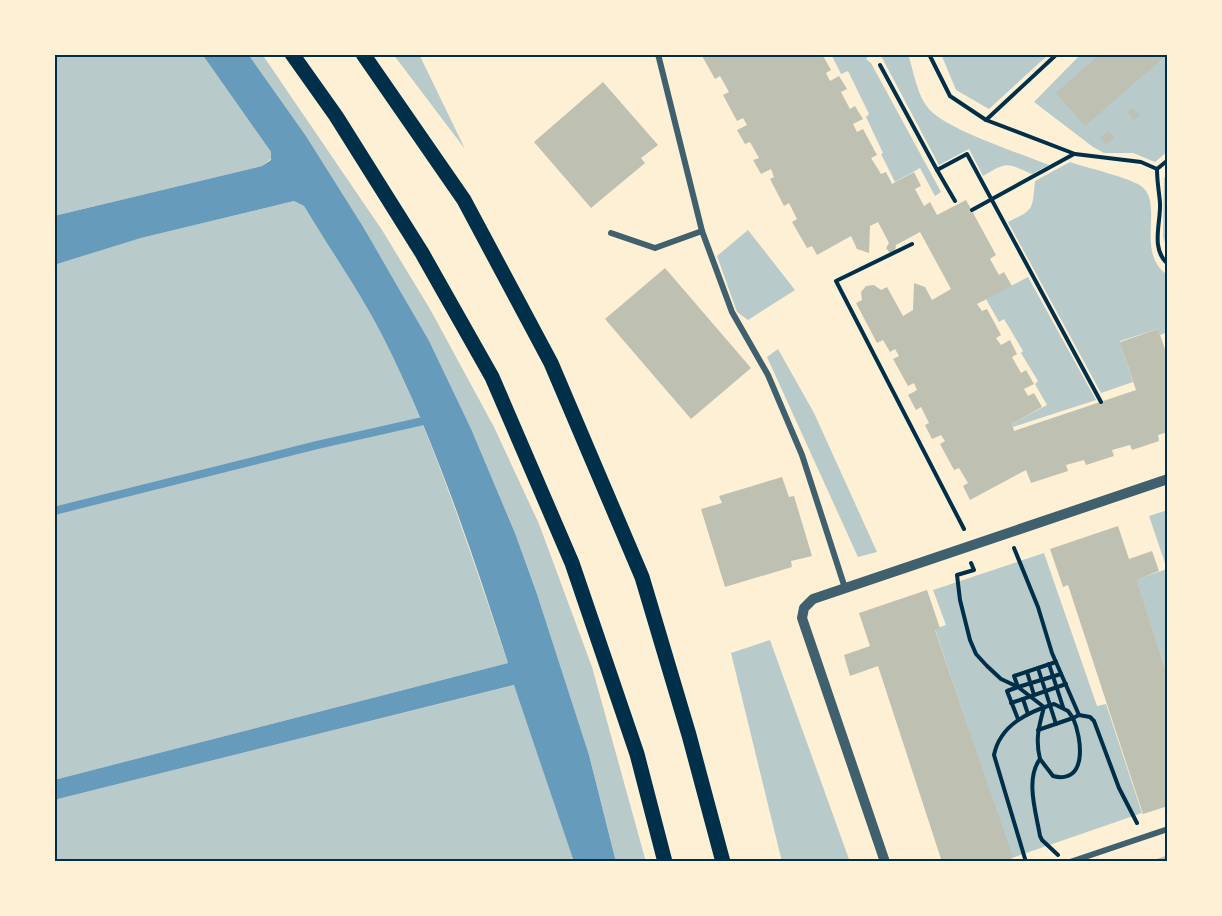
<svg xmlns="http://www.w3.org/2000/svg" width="1222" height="916" viewBox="0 0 1222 916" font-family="'Golos Text',sans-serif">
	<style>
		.green { fill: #b9caca }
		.water { fill: #669bbc }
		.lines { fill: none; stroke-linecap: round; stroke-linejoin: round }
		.stream { stroke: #669bbc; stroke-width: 8 }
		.building { fill: #bec0b2 }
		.path { stroke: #003049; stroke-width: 4 }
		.minor { stroke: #3f606c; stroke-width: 6 }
		.tertiary { stroke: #3f606c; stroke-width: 10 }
		.primary { stroke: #003049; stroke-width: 15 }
		.neatline { fill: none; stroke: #003049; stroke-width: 2 }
	</style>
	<rect width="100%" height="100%" fill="#fdf0d5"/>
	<g class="green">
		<polygon points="54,54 202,54 271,152 271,159 262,166 54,216"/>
		<polygon points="248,54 262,54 382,230 430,309 494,427 539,524 592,667 646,862 616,862 589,755 537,594 515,533 472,431 362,225 306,136"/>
		<polygon points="393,54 419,54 465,149"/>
		<polygon points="831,54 870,54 866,59 871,63 941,192 935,196 920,168 895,182 881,154 883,153 866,117 869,114 848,71 841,74"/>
		<path d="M880 54H908C914 72 917 96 930 110 948 130 1022 154 1049 165L1032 174C1006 163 1008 161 983 176L969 149 939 165Z"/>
		<polygon points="941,54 1049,54 989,109 956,90"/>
		<polygon points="1081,54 1168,54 1168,151 1155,162 1133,153 1104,153 1093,147 1034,102"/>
		<path d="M1070 162C1087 168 1128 177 1141 186 1165 203 1134 254 1168 275V332L1160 335 1158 329 1120 341 1133 382 1101 393 1008 222C1035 209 1032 210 1035 181Z"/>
		<polygon points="1168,175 1168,252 1163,237 1164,178"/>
		<path d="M294 201 304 206C329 248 360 292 382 335 435 440 470 552 508 663L54 780V265L141 238Z"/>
		<polygon points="748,230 795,290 748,320 737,312 717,256"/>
		<polygon points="1028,277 1096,400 1013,427 1012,424 1047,405 1035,384 1038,381 1021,353 1023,351 1004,319 999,322 986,299"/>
		<polygon points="778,349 814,413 877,552 858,557 767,357"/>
		<polygon points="1168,510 1168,675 1135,580 1167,569 1149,516"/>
		<polygon points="1044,553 1097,706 1106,704 1142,813 1012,858 935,629 946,625 933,590"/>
		<polygon points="770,640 850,862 782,862 731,653"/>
		<polygon points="515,685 574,862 54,862 54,800"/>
	</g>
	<path class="water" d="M202 54H248L306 136 362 225 429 341 472 431 515 533 537 594 589 755 616 862H574L514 685 54 800V780L508 663C472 552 435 440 382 335 360 292 329 248 304 206L294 201 141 238 54 265V216L262 166 271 160V152Z"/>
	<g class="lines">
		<polyline class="stream" points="54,511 317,445 432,419"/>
	</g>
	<g class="building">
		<polygon points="701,54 822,54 831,70 826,73 830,81 839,76 847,89 841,92 850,109 855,106 863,119 853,124 857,132 863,129 877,155 871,158 881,174 886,172 892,184 914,172 921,186 915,189 924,206 930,202 937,215 966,200 996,255 990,259 999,275 1004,272 1012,286 977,304 982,311 987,309 1001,335 996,338 1001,345 1010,340 1017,354 1012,357 1021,373 1026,370 1034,384 1024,389 1028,396 1034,393 1042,407 1012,424 1014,431 1136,390 1120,342 1158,329 1168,358 1168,432 1158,435 1159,441 1132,450 1130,445 1112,450 1114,456 1086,465 1084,460 1066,465 1068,471 1031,483 1026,470 970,500 963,486 968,483 959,468 954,470 940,444 945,441 941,435 932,439 925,425 929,423 921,407 916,410 908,395 917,390 914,383 908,386 893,359 899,356 895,349 890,352 883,340 877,343 856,303 862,300 861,292 866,286 874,285 881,290 887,287 903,316 913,310 914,283 925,287 932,300 951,289 920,232 896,245 895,251 892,253 889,252 886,248 889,243 878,222 870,226 869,253 857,249 851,236 817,255 812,246 807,248 792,222 797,219 789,203 784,206 770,179 774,177 771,169 761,174 753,160 759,158 750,142 745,144 737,130 747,125 743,118 737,121 723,95 729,92 720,76 715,79"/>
		<polygon points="1100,54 1168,54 1085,126 1056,93"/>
		<polygon points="603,82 658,145 641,158 645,163 591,208 534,142"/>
		<polygon points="1133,108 1139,115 1134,120 1127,112"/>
		<polygon points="1109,131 1114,137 1106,144 1100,138"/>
		<polygon points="665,268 751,368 691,419 605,319"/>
		<polygon points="782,477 789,497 794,496 812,556 791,561 792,567 725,587 701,509 722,503 719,496"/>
		<polygon points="1118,526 1129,559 1152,551 1159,571 1136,580 1168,676 1168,806 1143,814 1068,585 1063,587 1050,549"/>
		<polygon points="927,590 940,628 935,630 1013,858 1002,862 942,862 878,666 850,676 844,655 870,646 859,613"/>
		<polygon points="1168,855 1168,862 1148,862"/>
	</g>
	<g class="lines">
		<g class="path">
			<path d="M929 54 950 96 986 120 1075 154 1141 162 1157 169C1157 182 1159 191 1160 203 1161 223 1150 249 1168 264"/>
			<polyline points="880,65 937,170 967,154 1101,402"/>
			<polyline points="986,120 1057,54"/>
			<polyline points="1157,169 1168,160"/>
			<polyline points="937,170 955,201"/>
			<polyline points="972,210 1074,154"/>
			<polyline points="912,244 836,281 964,529"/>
			<polyline points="1014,548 1038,607 1052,653 1079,715"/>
			<path d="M971 563 974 570 957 575 960 600 970 640 976 654 987 666 1001 679 1018 687 1044 707C1039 726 1035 739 1040 759 1025 779 1036 812 1040 836L1042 840 1058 855"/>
			<polyline points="1056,662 1014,676 1018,687 1061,674"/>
			<polyline points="1049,664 1063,707"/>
			<polyline points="1038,668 1056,724"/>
			<polyline points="1027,672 1034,695"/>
			<polyline points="1023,699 1028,714"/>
			<polyline points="1011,703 1066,684"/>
			<polyline points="1018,719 1007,691 1018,687"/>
			<path d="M1038 730 1073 718C1082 738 1088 785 1053 776L1040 759"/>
			<path d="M1026 862 994 755C1000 725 1028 712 1054 704L1068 711 1073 718 1079 715 1090 717 1094 721 1119 788 1137 823"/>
		</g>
		<g class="minor">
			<polyline points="658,54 702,231 732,312 768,375 802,455 845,588"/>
			<polyline points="611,233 655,248 702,231"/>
			<polyline points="1070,862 1168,829"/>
		</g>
		<polyline class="tertiary" points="885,862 802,618 804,608 813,599 1168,479"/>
		<g class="primary">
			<polyline points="292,54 336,116 422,253 492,377 572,563 637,754 665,862"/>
			<polyline points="363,54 464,200 551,363 642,577 689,735 723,862"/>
		</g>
	</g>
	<rect width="1222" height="916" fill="none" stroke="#fdf0d5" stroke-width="111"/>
	<rect x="56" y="56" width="1110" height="804" class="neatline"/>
</svg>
